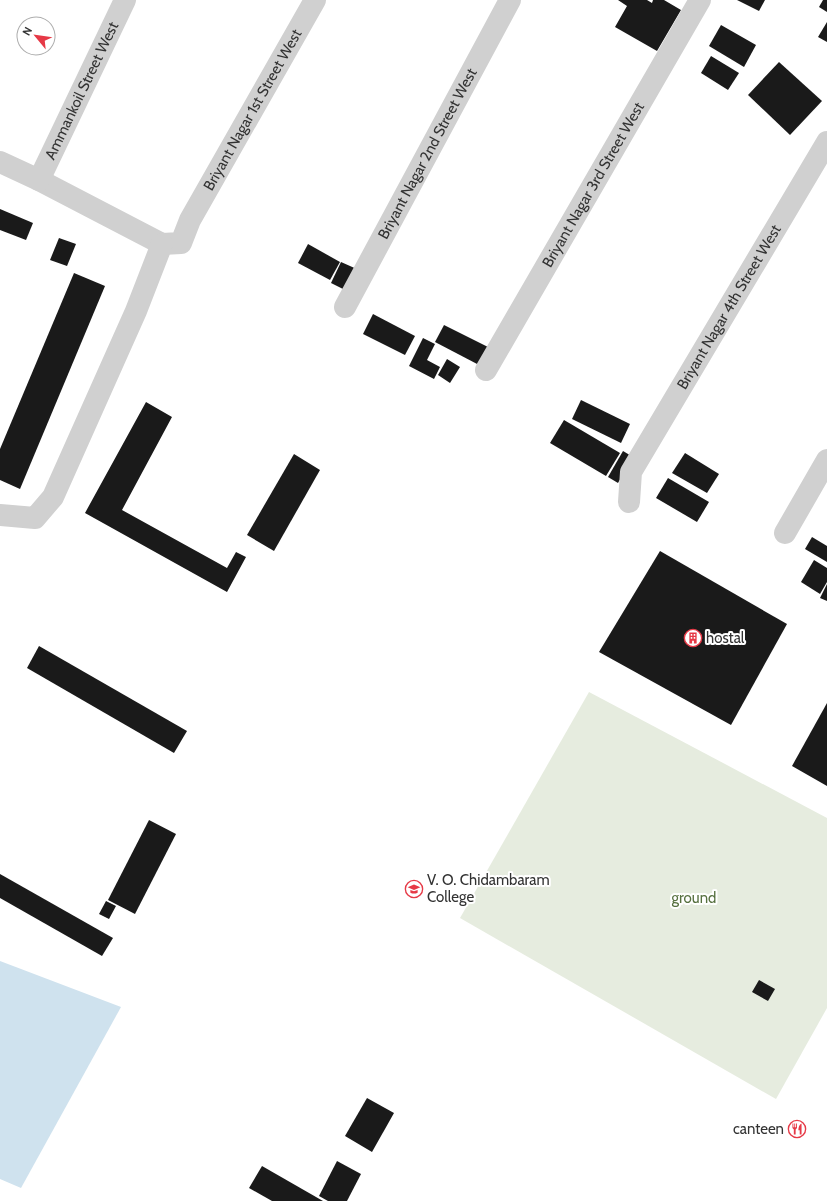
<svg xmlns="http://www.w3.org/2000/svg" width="827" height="1201" viewBox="0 0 827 1201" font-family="Cabin,sans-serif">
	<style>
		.green { fill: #e6ecdf }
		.water { fill: #cfe2ee }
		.building { fill: #1a1a1a }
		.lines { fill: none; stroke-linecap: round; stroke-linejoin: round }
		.minor { stroke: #d0d0d0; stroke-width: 22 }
		.labels { text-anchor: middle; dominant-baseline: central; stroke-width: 4; stroke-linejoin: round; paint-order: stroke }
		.street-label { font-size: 15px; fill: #333; stroke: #fff }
		.poi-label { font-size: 15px; fill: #333; stroke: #fff; text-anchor: start }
		.park-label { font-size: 15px; fill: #56703f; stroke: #fff }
	</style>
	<rect width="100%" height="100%" fill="#fff"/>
	<polygon class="green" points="589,692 827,818 827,1008 776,1099 460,918"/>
	<polygon class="water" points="0,961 121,1007 21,1188 0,1179"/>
	<g class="building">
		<polygon points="618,0 647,0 652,3 653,0 664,0 681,10 657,51 615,27 627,6"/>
		<polygon points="737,0 765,0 759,11"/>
		<polygon points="823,0 827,0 827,12 819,7"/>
		<polygon points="827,22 827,42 818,37"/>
		<polygon points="721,25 756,45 744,67 709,46"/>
		<polygon points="711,56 739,73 728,90 701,73"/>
		<polygon points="779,62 822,101 790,135 748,95"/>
		<polygon points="0,209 33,223 26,240 0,230"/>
		<polygon points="59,238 76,244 67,266 50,260"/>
		<polygon points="308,244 340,262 330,280 298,263"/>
		<polygon points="341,262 359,270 349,292 331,283"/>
		<polygon points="74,273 105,286 20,489 0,480 0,449"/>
		<polygon points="373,314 415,336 405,355 363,334"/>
		<polygon points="444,325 488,347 479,365 435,342"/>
		<polygon points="423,338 435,344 427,360 440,367 434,379 409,366"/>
		<polygon points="447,359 460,367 450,383 438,375"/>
		<polygon points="581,400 630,424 621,443 572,419"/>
		<polygon points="146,402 172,417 122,510 227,568 236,552 246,557 227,592 85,513"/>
		<polygon points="564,420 620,453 606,476 550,443"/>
		<polygon points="623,451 633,457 618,483 608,477"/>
		<polygon points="685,453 719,474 707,493 672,473"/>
		<polygon points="294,454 320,470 274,551 247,535"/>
		<polygon points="668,478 709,502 697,522 656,498"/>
		<polygon points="812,537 827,546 827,562 805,549"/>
		<polygon points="660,551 787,624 731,725 599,652"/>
		<polygon points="814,560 827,568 827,582 820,594 801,582"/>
		<polygon points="827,584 827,601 820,598"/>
		<polygon points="39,646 187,731 174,753 27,668"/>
		<polygon points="827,703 827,786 792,766"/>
		<polygon points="149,820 176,834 135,914 108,900"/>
		<polygon points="0,874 113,938 102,956 0,898"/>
		<polygon points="106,901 116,906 109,919 99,914"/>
		<polygon points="759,980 775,989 768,1001 752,992"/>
		<polygon points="367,1098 394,1113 372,1152 345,1136"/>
		<polygon points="337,1161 361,1174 347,1201 328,1201 319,1196"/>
		<polygon points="262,1166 323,1201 272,1201 249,1188"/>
	</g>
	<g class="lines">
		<g class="minor">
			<path id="s1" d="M0 162 39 180 162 244 181 243 190 220 315 0"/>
			<path id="s2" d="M39 180 125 0"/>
			<path id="s3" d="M345 307 510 0"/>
			<path id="s4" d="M486 370 700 0"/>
			<path id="s5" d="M629 502 631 472 827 142"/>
			<polyline points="0,515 35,518 53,497 136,311 162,244"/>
			<polyline points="785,533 827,460"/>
		</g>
	</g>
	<defs>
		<symbol id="building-ring" viewBox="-11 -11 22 22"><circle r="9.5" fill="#fff" stroke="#e63946" stroke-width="1.5"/><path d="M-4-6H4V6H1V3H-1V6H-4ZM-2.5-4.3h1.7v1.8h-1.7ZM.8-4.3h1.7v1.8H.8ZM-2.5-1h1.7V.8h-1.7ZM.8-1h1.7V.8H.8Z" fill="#e63946"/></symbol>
		<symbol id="university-ring" viewBox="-11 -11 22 22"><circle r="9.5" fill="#fff" stroke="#e63946" stroke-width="1.5"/><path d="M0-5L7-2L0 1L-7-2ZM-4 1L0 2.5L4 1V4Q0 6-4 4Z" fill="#e63946"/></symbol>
		<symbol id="restaurant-ring" viewBox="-11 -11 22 22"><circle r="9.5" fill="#fff" stroke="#e63946" stroke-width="1.5"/><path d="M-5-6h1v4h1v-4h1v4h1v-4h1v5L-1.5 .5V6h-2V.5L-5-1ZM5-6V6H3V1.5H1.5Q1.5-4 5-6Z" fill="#e63946"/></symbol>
	</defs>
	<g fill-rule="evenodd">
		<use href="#building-ring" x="683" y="628" width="20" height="20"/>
		<use href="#university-ring" x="404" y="879" width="20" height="20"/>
		<use href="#restaurant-ring" x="787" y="1119" width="20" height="20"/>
	</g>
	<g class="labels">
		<g class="street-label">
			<text stroke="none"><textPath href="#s2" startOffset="99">Ammankoil Street West</textPath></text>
			<text stroke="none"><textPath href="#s1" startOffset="352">Briyant Nagar 1st Street West</textPath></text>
			<text stroke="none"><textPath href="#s3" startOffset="174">Briyant Nagar 2nd Street West</textPath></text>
			<text stroke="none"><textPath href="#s4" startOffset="214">Briyant Nagar 3rd Street West</textPath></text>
			<text stroke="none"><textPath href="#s5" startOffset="222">Briyant Nagar 4th Street West</textPath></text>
		</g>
		<g class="poi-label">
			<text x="706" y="638">hostal</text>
			<text x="427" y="880">V. O. Chidambaram<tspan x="427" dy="17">College</tspan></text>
			<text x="784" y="1129" text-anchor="end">canteen</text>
		</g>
		<g class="park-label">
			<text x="694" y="898">ground</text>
		</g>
	</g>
	<g transform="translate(36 36) rotate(299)"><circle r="19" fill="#ffffff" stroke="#adadad"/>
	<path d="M0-3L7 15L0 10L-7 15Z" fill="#e63946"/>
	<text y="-6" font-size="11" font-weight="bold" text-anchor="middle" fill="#333333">N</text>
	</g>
</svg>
